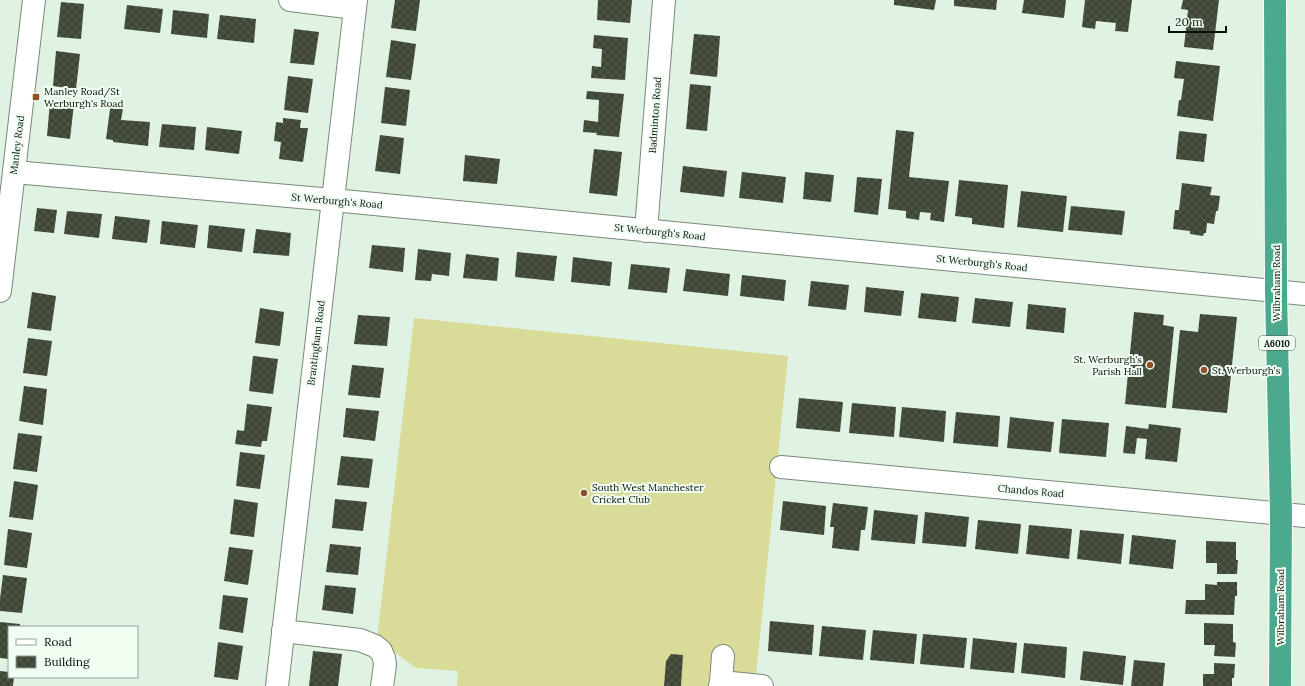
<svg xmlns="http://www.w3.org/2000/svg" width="1305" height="686" viewBox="0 0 1305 686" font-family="Lora,serif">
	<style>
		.pitch { fill: #d9db99 }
		.building { fill: url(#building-cross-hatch) }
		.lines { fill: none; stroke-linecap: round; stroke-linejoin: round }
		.minor-casing { stroke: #79897b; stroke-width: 24 }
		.highway-casing { stroke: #fff; stroke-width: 24 }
		.minor { stroke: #fff; stroke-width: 22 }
		.highway { stroke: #4baa8d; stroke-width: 22 }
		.poi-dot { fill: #944e27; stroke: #f0fff2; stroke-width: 1.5 }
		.labels { text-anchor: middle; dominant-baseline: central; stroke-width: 4; stroke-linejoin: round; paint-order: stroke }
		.shield { fill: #f0fff2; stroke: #4e5750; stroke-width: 1 }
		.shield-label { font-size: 9px; font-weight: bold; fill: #090f0a }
		.poi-label { font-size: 10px; fill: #090f0a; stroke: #f0fff2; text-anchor: start }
		.street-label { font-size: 10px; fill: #090f0a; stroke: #f0fff2 }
	</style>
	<defs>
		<pattern id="building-cross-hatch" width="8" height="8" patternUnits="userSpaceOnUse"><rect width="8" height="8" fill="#3e4636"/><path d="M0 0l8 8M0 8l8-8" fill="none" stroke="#565d50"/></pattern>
	</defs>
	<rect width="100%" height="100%" fill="#e0f3e3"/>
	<polygon class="pitch" points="414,318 788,356 755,686 457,686 458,671 416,668 377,639"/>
	<g class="building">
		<polygon points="395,0 420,0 416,31 391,28"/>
		<polygon points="598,0 632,0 630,23 597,20"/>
		<polygon points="894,0 936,0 934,10 894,5"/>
		<polygon points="954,0 997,0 996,10 954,6"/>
		<polygon points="1024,0 1066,0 1064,18 1022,13"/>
		<polygon points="1085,0 1132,0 1128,32 1115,31 1116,23 1096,21 1095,29 1082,27"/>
		<polygon points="1183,0 1219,0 1213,50 1184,47 1188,10 1181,9"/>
		<polygon points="61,2 84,4 81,39 57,37"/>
		<polygon points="127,5 163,9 160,33 124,29"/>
		<polygon points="173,10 209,14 207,38 171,34"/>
		<polygon points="220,15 256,19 254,43 217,39"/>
		<polygon points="294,29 319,32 314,65 290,63"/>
		<polygon points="694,34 720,36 717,77 690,74"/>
		<polygon points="594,35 628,38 625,80 591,78 592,66 601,67 602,49 593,48"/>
		<polygon points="391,40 416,44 411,80 386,77"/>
		<polygon points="56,51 80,54 76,89 53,86"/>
		<polygon points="1176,61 1220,66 1213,121 1177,116 1179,100 1181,100 1184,79 1174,78"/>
		<polygon points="288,76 313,79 308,113 284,110"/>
		<polygon points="690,84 711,86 707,131 686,129"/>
		<polygon points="385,87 410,90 406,126 381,123"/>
		<polygon points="587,91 624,94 619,137 596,135 597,133 583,132 584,120 598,122 599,100 586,99"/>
		<polygon points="50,102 74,104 70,139 47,136"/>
		<polygon points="111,102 124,103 121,120 150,122 148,146 113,142 113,140 106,139"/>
		<polygon points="283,118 301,120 300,128 308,128 303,162 279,159 281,142 274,141 276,122 283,123"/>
		<polygon points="162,124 196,127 194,150 159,147"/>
		<polygon points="207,127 242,131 239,154 205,150"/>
		<polygon points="896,130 914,132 909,177 949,181 944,222 930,220 931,213 920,212 919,220 906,218 906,211 888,209"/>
		<polygon points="1179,131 1207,134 1204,162 1176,159"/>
		<polygon points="380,135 404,138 400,174 375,171"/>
		<polygon points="594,149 622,152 617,196 589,193"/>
		<polygon points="465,155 500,159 497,184 463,181"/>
		<polygon points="683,166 727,171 724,197 680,192"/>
		<polygon points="742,172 786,177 783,203 739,198"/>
		<polygon points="805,172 834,175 831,202 803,199"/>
		<polygon points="857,177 882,179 878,215 854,212"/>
		<polygon points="959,180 1008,185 1004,228 972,224 972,218 955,216"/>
		<polygon points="1182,183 1212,187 1210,195 1220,196 1218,211 1216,211 1214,224 1207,223 1206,233 1204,233 1203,236 1190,234 1190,231 1173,229 1175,210 1179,210"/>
		<polygon points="1021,191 1067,196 1063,232 1017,227"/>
		<polygon points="1071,206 1125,211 1122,235 1068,230"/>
		<polygon points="37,208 57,210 54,233 34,231"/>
		<polygon points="67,211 102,214 99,238 64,234"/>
		<polygon points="115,216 150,220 147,243 112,239"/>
		<polygon points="162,221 198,225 195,248 160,244"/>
		<polygon points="209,225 245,229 242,252 207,248"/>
		<polygon points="256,229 291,233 289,256 253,253"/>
		<polygon points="372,245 405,248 403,272 369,268"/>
		<polygon points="418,249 451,253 449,276 432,274 431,281 415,280"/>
		<polygon points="517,252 557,256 554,281 515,277"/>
		<polygon points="466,254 499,258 497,281 463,278"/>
		<polygon points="573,257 612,262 610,286 571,282"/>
		<polygon points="631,264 670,268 667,293 628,289"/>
		<polygon points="686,269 730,274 728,296 683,291"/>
		<polygon points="742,275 786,280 784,301 740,296"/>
		<polygon points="811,281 849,285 846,310 808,306"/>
		<polygon points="866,287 904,291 901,316 864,312"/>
		<polygon points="32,292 56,296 51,331 27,328"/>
		<polygon points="921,293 959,297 956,322 918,318"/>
		<polygon points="975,298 1013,302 1010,327 972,323"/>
		<polygon points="1028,304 1066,308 1064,333 1026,329"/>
		<polygon points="260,308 284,312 280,346 255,343"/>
		<polygon points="1134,312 1164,315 1163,325 1174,327 1166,408 1125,404"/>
		<polygon points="1200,314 1237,317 1227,413 1172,408 1180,330 1198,332"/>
		<polygon points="358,315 390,317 387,346 354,344"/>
		<polygon points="28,338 52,341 47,376 23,373"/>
		<polygon points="253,356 278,359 273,394 249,391"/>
		<polygon points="352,365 384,368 380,398 348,395"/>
		<polygon points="24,386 47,389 43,425 19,421"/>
		<polygon points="799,398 843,402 840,432 796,428"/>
		<polygon points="852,403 896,407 894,437 849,433"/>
		<polygon points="247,404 272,407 267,441 262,441 261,447 235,444 237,430 244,431"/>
		<polygon points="902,407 946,411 944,442 899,437"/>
		<polygon points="346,408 379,411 375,441 343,437"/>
		<polygon points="956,412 1000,416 998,447 953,443"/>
		<polygon points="1010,417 1054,422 1051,452 1007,448"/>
		<polygon points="1062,419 1109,423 1106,457 1059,453"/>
		<polygon points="1149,424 1181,428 1177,462 1145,459 1147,439 1137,438 1135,454 1123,453 1126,426 1148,429"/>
		<polygon points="18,433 42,436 37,472 13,469"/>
		<polygon points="240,452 265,455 260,489 236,486"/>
		<polygon points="341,456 373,459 369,488 337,485"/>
		<polygon points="14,481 38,485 33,520 9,517"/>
		<polygon points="234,499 258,503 254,537 230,534"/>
		<polygon points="335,499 367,502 363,531 332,528"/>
		<polygon points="783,501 826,506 824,535 780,530"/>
		<polygon points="833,503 868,507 865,530 861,530 859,551 832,548 834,527 830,527"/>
		<polygon points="874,510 918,515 915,544 871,540"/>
		<polygon points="925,512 969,517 966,547 922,543"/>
		<polygon points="978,520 1021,524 1018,554 975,549"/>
		<polygon points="1029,525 1072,529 1069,559 1026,554"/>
		<polygon points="8,529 32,533 27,568 4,565"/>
		<polygon points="1080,530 1124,534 1121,564 1077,559"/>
		<polygon points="1132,535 1176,540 1173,569 1129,564"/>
		<polygon points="1206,541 1236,542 1236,560 1238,560 1237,574 1217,574 1217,563 1206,563"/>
		<polygon points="330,544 361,547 358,575 326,572"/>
		<polygon points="229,547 253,550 248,585 224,581"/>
		<polygon points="3,575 27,578 22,613 0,611 0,599"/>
		<polygon points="1217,582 1237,582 1237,596 1235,596 1234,615 1185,614 1186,600 1205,600 1205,584 1217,585"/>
		<polygon points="325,585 356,588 353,614 322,610"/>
		<polygon points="223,595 248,598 243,633 219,629"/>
		<polygon points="770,621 814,625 812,655 768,651"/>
		<polygon points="0,622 20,624 20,627 9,627 9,659 0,658"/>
		<polygon points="1204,623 1233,624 1233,642 1236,643 1235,657 1214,656 1215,645 1204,645"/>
		<polygon points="822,626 866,630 863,660 819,656"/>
		<polygon points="873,630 917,634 914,664 870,660"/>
		<polygon points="923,634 967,638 964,668 920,664"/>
		<polygon points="973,638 1017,643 1014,673 970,669"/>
		<polygon points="218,642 243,646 238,680 214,677"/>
		<polygon points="1024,643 1067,647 1065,678 1021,673"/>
		<polygon points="313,651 342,654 338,686 309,686"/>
		<polygon points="1083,651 1126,656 1123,685 1080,680"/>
		<polygon points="671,654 683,655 681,686 664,686 666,661"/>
		<polygon points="1134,660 1165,663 1163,686 1131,686"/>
		<polygon points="1214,663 1235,664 1234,678 1232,678 1232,686 1203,686 1203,674 1214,674"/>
		<polygon points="0,671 9,672 9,677 14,677 13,686 0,686"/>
	</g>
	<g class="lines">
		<defs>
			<g id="minor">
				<polyline points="290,0 355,8"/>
				<polyline points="14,172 333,200 1305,294"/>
				<polyline points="646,231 664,0"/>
				<polyline points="0,291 34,0"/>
				<polyline points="781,467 1305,516"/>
				<polyline points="283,631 360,640 375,646 381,651 384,658 385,665 382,686"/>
				<polyline points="721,682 723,656"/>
				<polyline points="277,686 356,0"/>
				<polyline points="720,686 721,682 762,686"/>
			</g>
			<polyline id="highway" points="1275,0 1276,292 1281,514 1280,686"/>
		</defs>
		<use href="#minor" class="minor-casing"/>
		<use href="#highway" class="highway-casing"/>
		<use href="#minor" class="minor"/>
		<use href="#highway" class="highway"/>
	</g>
	<g class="poi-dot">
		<rect x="32" y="93" width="8" height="8" rx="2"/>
		<circle cx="1150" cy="365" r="4"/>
		<circle cx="1204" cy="370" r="4"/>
		<circle cx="584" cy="493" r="4"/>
	</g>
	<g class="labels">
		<rect class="shield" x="1259" y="336" width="36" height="14" rx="3"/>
		<g class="shield-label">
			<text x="1277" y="343">A6010</text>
		</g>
		<g class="poi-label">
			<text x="44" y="91">Manley Road/St<tspan x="44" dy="12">Werburgh's Road</tspan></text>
			<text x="1142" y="359" text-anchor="end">St. Werburgh's<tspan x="1142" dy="12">Parish Hall</tspan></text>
			<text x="1212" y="370">St. Werburgh's</text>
			<text x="592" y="487">South West Manchester<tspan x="592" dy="12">Cricket Club</tspan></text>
		</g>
		<g class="street-label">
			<text transform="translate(655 115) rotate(-86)">Badminton Road</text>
			<text transform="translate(17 145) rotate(-83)">Manley Road</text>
			<text transform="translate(337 201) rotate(5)">St Werburgh's Road</text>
			<text transform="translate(660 232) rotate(6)">St Werburgh's Road</text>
			<text transform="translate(982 263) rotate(6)">St Werburgh's Road</text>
			<text transform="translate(1276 283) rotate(-90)">Wilbraham Road</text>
			<text transform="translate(316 343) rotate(-83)">Brantingham Road</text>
			<text transform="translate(1031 491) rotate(5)">Chandos Road</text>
			<text transform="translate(1280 607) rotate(-90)">Wilbraham Road</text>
		</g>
	</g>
	<rect x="8" y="626" width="130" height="52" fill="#f0fff2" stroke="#949f95"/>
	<rect x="16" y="639" width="20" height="6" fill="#ffffff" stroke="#949f95"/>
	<text x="44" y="646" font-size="12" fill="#090f0a">Road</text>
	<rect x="16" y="656" width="20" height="12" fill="url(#building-cross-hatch)" stroke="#949f95"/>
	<text x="44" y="666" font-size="12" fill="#090f0a">Building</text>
	<path d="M1169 26v6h57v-6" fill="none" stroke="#090f0a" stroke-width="2"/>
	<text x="1175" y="26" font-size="12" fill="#090f0a" stroke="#f0fff2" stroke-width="3" paint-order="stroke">20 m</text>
</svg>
